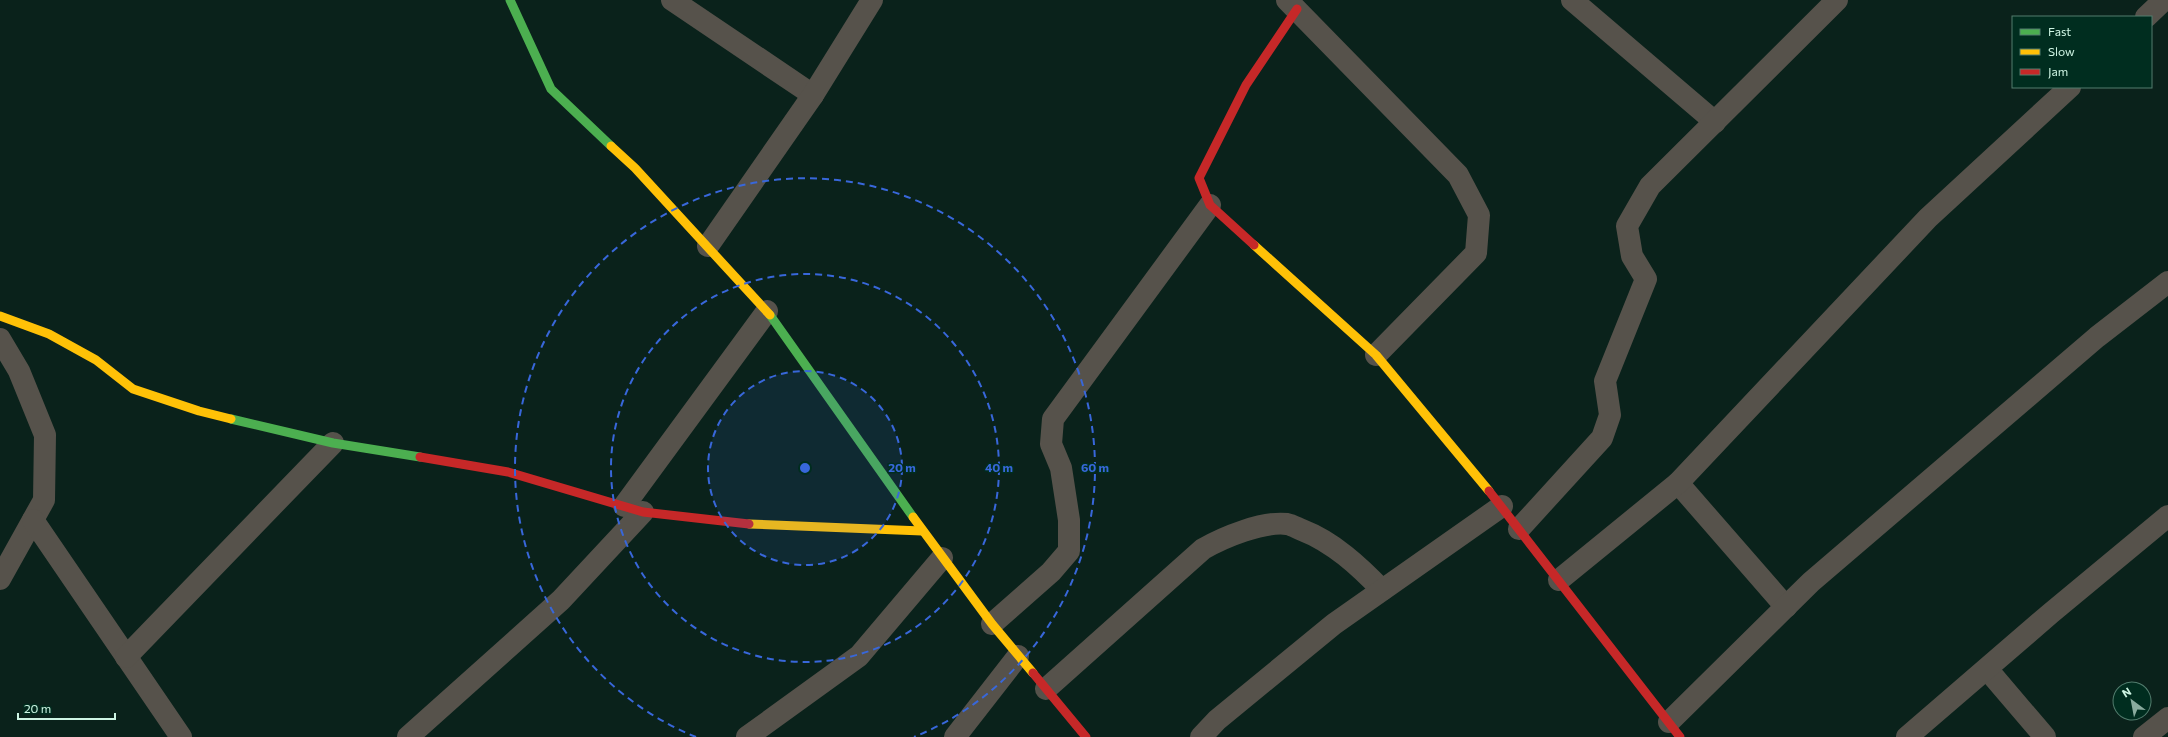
<svg xmlns="http://www.w3.org/2000/svg" width="2168" height="737" viewBox="0 0 2168 737" font-family="Commissioner,sans-serif">
	<style>
		.lines { fill: none; stroke-linecap: round; stroke-linejoin: round }
		.street { stroke: #56524b; stroke-width: 22 }
		.fast { stroke: #4caf50; stroke-width: 9 }
		.slow { stroke: #ffc107; stroke-width: 9 }
		.jam { stroke: #c62828; stroke-width: 9 }
		.ring { fill: none; stroke: #3867da; stroke-width: 2; stroke-dasharray: 7 5 }
		.centre { fill: #3867da; stroke: #002d1f; stroke-width: 2 }
		.ring-label { font-size: 12px; text-anchor: middle; font-weight: bold; fill: #3867da; stroke: #002d1f; stroke-width: 3; stroke-linejoin: round; paint-order: stroke }
	</style>
	<rect width="100%" height="100%" fill="#0a221b"/>
	<g class="lines">
		<g class="street">
			<polyline points="672,0 813,95"/>
			<polyline points="1287,0 1458,175 1479,215 1476,253 1376,355"/>
			<polyline points="1572,0 1715,122"/>
			<polyline points="2146,17 2164,0"/>
			<polyline points="708,246 813,95 872,0"/>
			<polyline points="0,339 19,371 45,435 44,500 0,579"/>
			<polyline points="1678,483 1786,607"/>
			<polyline points="624,506 767,311"/>
			<polyline points="33,520 181,737"/>
			<polyline points="1519,529 1602,438 1610,415 1605,381 1646,279 1632,256 1627,226 1650,186 1837,0"/>
			<polyline points="1559,580 1678,483 1928,218 2070,87"/>
			<polyline points="992,624 1051,572 1069,551 1069,520 1061,468 1051,444 1053,419 1210,205"/>
			<polyline points="126,657 333,443"/>
			<polyline points="1987,669 2045,737"/>
			<path d="M1046 689 1203 549C1224 537 1263 521 1287 524 1292 525 1297 528 1302 530 1333 542 1359 566 1382 590"/>
			<polyline points="1669,722 1811,582 2097,337 2168,282"/>
			<polyline points="408,737 561,600 643,512"/>
			<polyline points="747,737 859,656 942,558"/>
			<polyline points="955,737 1018,656"/>
			<polyline points="1201,737 1217,720 1334,624 1502,506"/>
			<polyline points="1907,737 2051,613 2168,516"/>
			<polyline points="2144,737 2168,718"/>
		</g>
		<g class="fast">
			<polyline points="510,0 551,89 611,146"/>
			<polyline points="770,315 913,517"/>
			<polyline points="231,419 333,443 420,457"/>
		</g>
		<g class="slow">
			<polyline points="611,146 635,168 770,315"/>
			<polyline points="1254,245 1376,355 1489,491"/>
			<polyline points="0,316 49,334 96,360 133,389 199,411 231,419"/>
			<polyline points="913,517 992,624 1033,673"/>
			<polyline points="749,524 922,531"/>
		</g>
		<g class="jam">
			<polyline points="1254,245 1210,205 1199,178 1246,85 1297,9"/>
			<polyline points="420,457 508,472 643,512 749,524"/>
			<polyline points="1489,491 1680,737"/>
			<polyline points="1033,673 1086,737"/>
		</g>
	</g>
	<circle cx="805" cy="468" r="97" fill="#3867da" fill-opacity=".12"/>
	<g class="ring">
		<circle cx="805" cy="468" r="97"/>
		<circle cx="805" cy="468" r="194"/>
		<path d="M696 737A290 290 0 1 1 914 737"/>
	</g>
	<circle cx="805" cy="468" r="6" class="centre"/>
	<g class="ring-label">
		<text x="902" y="472">20 m</text>
		<text x="999" y="472">40 m</text>
		<text x="1095" y="472">60 m</text>
	</g>
	<rect x="2012" y="16" width="140" height="72" fill="#002d1f" stroke="#527d6e"/>
	<rect x="2020" y="29" width="20" height="6" fill="#4caf50" stroke="#527d6e"/>
	<text x="2048" y="36" font-size="12" fill="#cef5e4">Fast</text>
	<rect x="2020" y="49" width="20" height="6" fill="#ffc107" stroke="#527d6e"/>
	<text x="2048" y="56" font-size="12" fill="#cef5e4">Slow</text>
	<rect x="2020" y="69" width="20" height="6" fill="#c62828" stroke="#527d6e"/>
	<text x="2048" y="76" font-size="12" fill="#cef5e4">Jam</text>
	<g transform="translate(2132 701) rotate(328)"><circle r="19" fill="#002d1f" stroke="#527d6e"/>
	<path d="M0-3L7 15L0 10L-7 15Z" fill="#89ab9e"/>
	<text y="-6" font-size="11" font-weight="bold" text-anchor="middle" fill="#cef5e4">N</text>
	</g>
	<path d="M18 713v6h97v-6" fill="none" stroke="#cef5e4" stroke-width="2"/>
	<text x="24" y="713" font-size="12" fill="#cef5e4" stroke="#002d1f" stroke-width="3" paint-order="stroke">20 m</text>
</svg>
